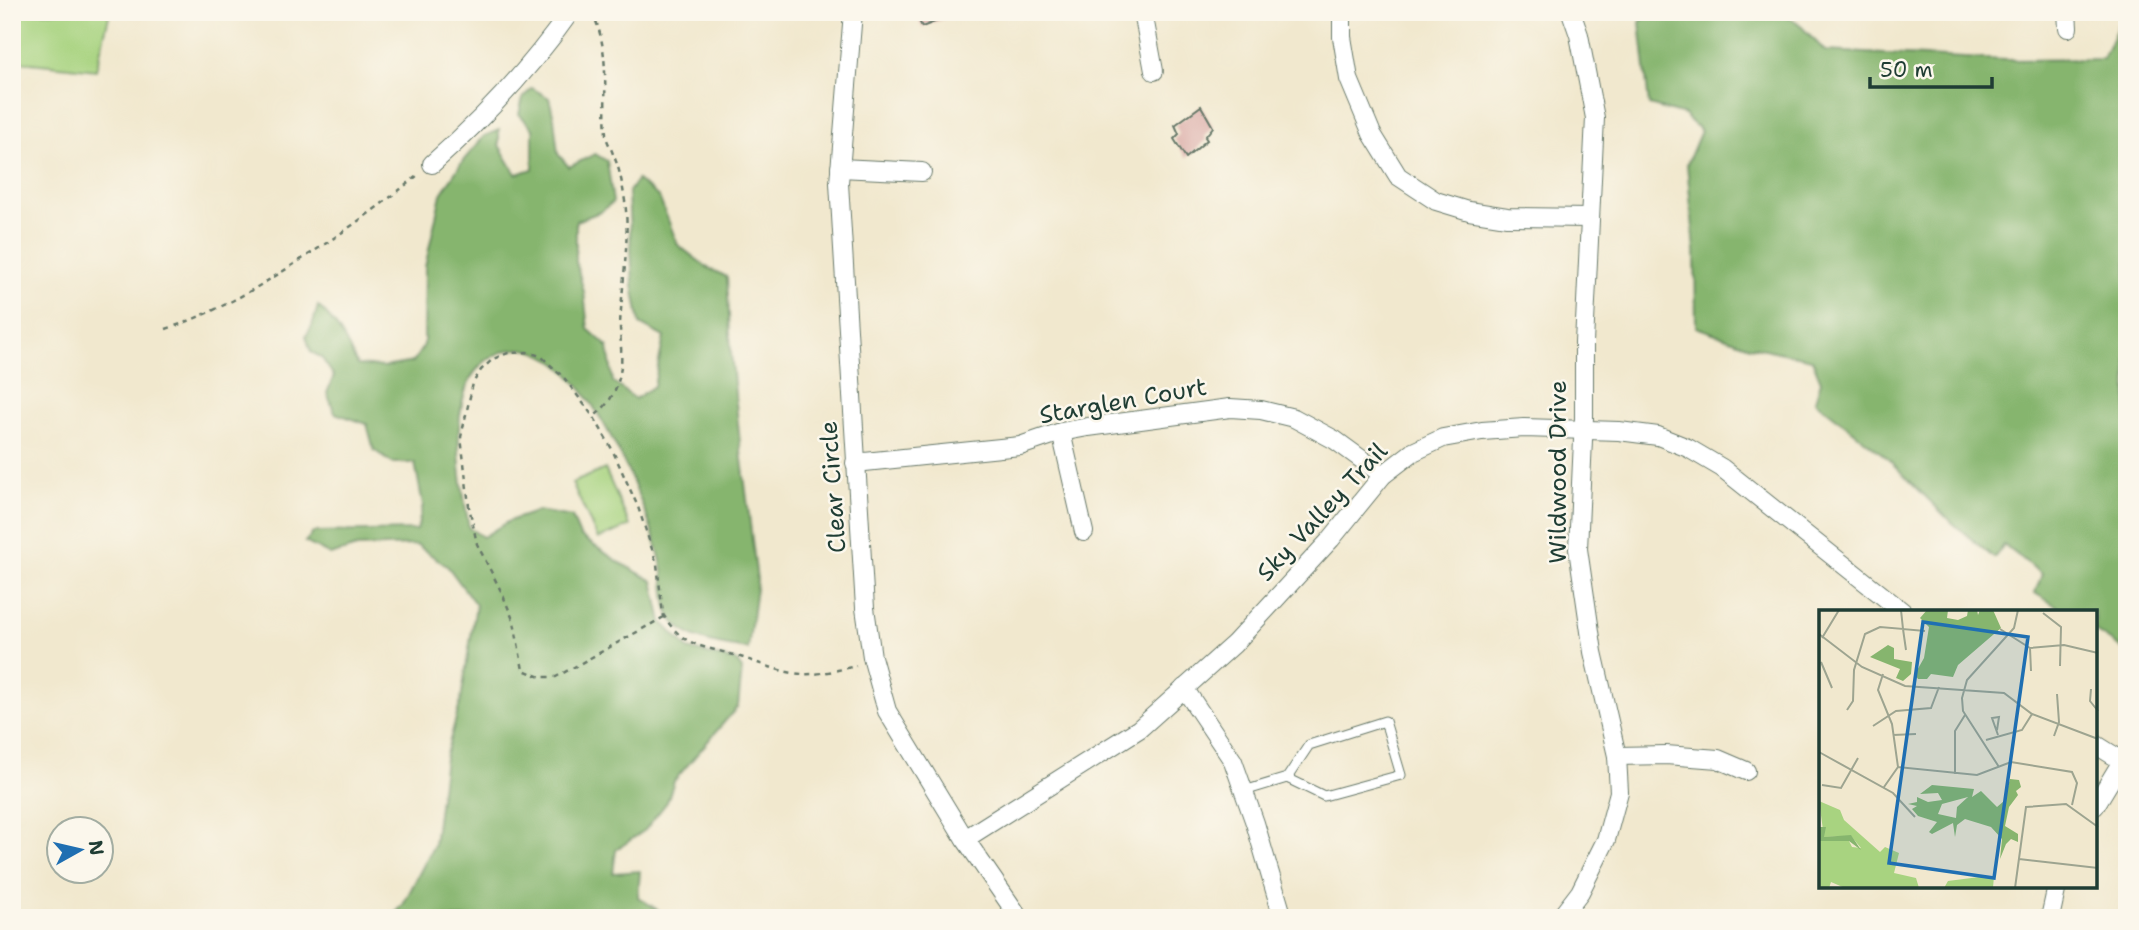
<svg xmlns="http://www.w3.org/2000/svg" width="2139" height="930" viewBox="0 0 2139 930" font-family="'Shantell Sans',sans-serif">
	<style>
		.green { fill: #a8d380; stroke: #64885a; stroke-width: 2 }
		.forest { fill: #86b56e; stroke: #527951; stroke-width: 2 }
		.building { fill: #d7a29e }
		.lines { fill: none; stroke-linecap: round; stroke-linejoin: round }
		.lane-casing { stroke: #68796a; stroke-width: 11 }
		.street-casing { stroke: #68796a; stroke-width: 20 }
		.path { stroke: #68796a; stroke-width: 2.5; stroke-dasharray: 5 5; stroke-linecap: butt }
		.lane { stroke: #fff; stroke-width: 9 }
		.street { stroke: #fff; stroke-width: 18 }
		.labels { text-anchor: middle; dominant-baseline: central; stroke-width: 5; stroke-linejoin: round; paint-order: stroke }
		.street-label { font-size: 24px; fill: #1f3d34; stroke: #fbf7ec }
		.inset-road { fill: none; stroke: #9da490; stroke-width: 2 }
		.view { fill: #1f6fb2; fill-opacity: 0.15; stroke: #1f6fb2; stroke-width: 3.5 }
		.inset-edge { fill: none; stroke: #1f3d34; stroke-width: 3.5 }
	</style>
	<rect width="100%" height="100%" fill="#fbf7ec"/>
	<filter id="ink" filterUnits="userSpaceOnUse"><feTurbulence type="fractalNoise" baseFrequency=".0143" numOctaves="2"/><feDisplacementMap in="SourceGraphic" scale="14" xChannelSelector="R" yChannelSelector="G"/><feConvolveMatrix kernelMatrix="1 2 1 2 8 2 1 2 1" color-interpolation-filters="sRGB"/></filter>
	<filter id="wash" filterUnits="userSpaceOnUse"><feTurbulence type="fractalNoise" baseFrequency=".00686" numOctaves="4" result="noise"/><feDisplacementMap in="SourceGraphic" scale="28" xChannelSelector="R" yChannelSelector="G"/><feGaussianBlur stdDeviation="1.57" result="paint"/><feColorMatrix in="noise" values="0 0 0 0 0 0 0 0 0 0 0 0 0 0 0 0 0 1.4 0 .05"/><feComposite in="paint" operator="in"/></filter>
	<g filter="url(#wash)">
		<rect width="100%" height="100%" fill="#f1e8ce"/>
		<g class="green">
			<polygon points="12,12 110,12 96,70 12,61"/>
			<polygon points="605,469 630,526 598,539 572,483"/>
		</g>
		<g class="forest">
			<polygon points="1652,12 1779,12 1798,23 1825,51 2005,60 2103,59 2124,12 2127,12 2127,652 2095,631 2095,612 2065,611 2035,593 2042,574 2004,545 1994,558 1947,518 1885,456 1815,401 1821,381 1812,359 1750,346 1696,327 1695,251 1687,164 1701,131 1684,115 1649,105 1640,22"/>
			<path d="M532 88 549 98 554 118 558 154 569 167 595 154 607 161 613 202 600 212 576 221V262L584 292 588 329 608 347 613 382 635 399 654 386 664 337 640 324 633 285 628 193 637 180 659 197 678 245 708 268 727 277 731 353 740 443 757 580 748 649C722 645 687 642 671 618 664 608 665 579 662 566 650 512 598 388 550 359 531 348 515 345 495 355 441 381 461 481 469 528L483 537 509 521 538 511 572 517 580 536 622 564 653 581 662 622 688 649 736 661 742 669 738 706 674 781 667 802 645 830 616 850 613 873 640 871 638 897 670 918H391L403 905 434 845 445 758 461 700 476 605 448 567 417 545 357 547 330 555 305 542 314 532 417 530 423 505 415 463H392L374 450 367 424 335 413 327 393 334 376 321 357 311 352 306 336 312 326 318 306C337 323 347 342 357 365L384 367 413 362 424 345 425 267 441 194 462 162 484 136 499 130V145L516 174 533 169V129L519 114 523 98Z"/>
		</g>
		<g id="blocks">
			<g class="building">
				<polygon points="915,12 957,12 958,13 922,27"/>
				<polygon points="1201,106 1213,127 1205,137 1207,140 1186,158 1174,139 1179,134 1175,125"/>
			</g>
		</g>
	</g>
	<g filter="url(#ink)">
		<use href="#blocks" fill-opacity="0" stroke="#68796a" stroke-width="2"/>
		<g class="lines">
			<defs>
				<polyline id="lane" points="1244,791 1287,778 1309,745 1385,721 1401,775 1324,796 1287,778"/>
				<g id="street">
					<polyline points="853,12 839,183 865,608 872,657 887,711 965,839 1014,910 1018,918"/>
					<polyline points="1143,12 1154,71"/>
					<polyline points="1342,12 1342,37 1349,79 1372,134 1398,176 1436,201 1469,211 1507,217 1590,218"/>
					<polyline points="2067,12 2068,28"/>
					<path d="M432 164C484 118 530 69 570 12"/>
					<polyline points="840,168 922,172"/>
					<polyline points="1061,432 1084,532"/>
					<polyline points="855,463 1020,446 1061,432 1088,427 1230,408 1261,410 1294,418 1335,440 1383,475"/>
					<polyline points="1184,688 1233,761 1255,823 1283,918"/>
					<polyline points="2095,744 2127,764"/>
					<polyline points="1617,756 1666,755 1718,759 1746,771"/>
					<polyline points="2095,806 2127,753"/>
					<polyline points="965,839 1139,729 1234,644 1331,539 1383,475 1413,452 1443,438 1482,431 1524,428 1619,431 1658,436 1688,448 1722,468 1903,612"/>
					<polyline points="1560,918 1580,892 1606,840 1619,792 1617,756 1593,652 1578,549 1584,418 1584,343 1595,118 1579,35 1571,12"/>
					<polyline points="2050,918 2057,886"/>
				</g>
			</defs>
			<use href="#lane" class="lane-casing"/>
			<use href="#street" class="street-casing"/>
			<g class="path">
				<path d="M592 12C611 51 603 93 606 134 606 141 611 147 613 154 619 167 622 182 624 195 631 232 622 286 620 324 620 340 623 358 620 373 617 391 608 406 593 417"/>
				<path d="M166 329C218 312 259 287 305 257 344 232 382 205 418 175"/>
				<path d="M664 617 556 677H541L523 670 514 622 502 593 477 544 469 506 461 437 473 383 481 370 493 359 508 353 527 352 541 356 565 379 595 419 612 449 638 507 657 564 663 614C668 623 676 633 684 638 698 648 715 649 730 654 757 661 784 676 813 674 827 673 842 669 856 666"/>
			</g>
			<use href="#lane" class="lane"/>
			<use href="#street" class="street"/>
		</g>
	</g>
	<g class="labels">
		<g class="street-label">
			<text transform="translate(1123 401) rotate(-10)">Starglen Court</text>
			<text transform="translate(1558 472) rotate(-90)">Wildwood Drive</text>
			<text transform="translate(833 487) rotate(-94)">Clear Circle</text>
			<text transform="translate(1322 512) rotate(-47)">Sky Valley Trail</text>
		</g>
	</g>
	<g transform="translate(1819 610)">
		<rect width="278" height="278" fill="#f1e8ce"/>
		<path d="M0 191 21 200 25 210 61 242 66 237 80 243 75 263 97 268 100 278H26L12 272 10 278H0V231H30L33 237 42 238 32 226 5 227ZM168 266H175L174 278H125L129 271Z" fill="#a8d380"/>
		<path d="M108 0H129L128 8 139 10 148 6 149 0H158L159 5 161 0H174L182 18 139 55 134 67 112 64 108 69H99L96 64 105 48 110 17 101 8ZM69 35 75 38V49L93 52 92 64 84 71 77 68 81 59 51 47ZM191 169 200 170 202 177 197 181 199 185 190 197 186 216 199 224V232L192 229 187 234 181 249 183 229 172 217 146 209 138 215 136 227 134 213 113 224 110 222 118 212 99 206 93 199 98 196 89 194 98 192V187L109 192 123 190 119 183 101 184 113 175 155 179 153 187 162 181 178 197 185 191ZM149 187 138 197 137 208 119 204 123 194ZM0 217H7L5 227 32 225 42 240 30 231H0Z" fill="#86b56e" fill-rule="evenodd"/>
		<path class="inset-road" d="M224 3 242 17 241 56M181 19 211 38 245 35 279 43M0 24 43 57 86 76 185 83 213 104 279 129M3 28 20 0M211 38 212 61M87 40 84 19 106 21M2 52 13 78M64 64 59 80 73 114 79 157M272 79 271 91 279 101M28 100 34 91 35 60 46 24 61 17 84 19 82 0M54 116 77 101 112 98 120 77M178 120 180 107 173 108 179 125M74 125 97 124M235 126 240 112 238 84M167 130 203 120 213 104M0 142 74 183 96 207M180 157 144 101 143 88 148 70 195 18 199 0M136 164V121L146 105M3 175 22 178 39 148M65 177 79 157 158 165 192 152 253 162 258 173 253 195M200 249 279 258M196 278 207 197 247 194 279 217"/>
		<path class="view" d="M104 12 209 27 175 268 70 253Z"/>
		<rect width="278" height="278" class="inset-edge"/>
	</g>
	<rect width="2139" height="930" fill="none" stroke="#fbf7ec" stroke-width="42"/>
	<g transform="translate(80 850) rotate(82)"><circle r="33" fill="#fbf7ec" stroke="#a3ada2" stroke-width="2"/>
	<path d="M0-5L12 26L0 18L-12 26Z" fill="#1f6fb2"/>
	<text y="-10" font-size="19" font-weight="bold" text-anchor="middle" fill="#1f3d34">N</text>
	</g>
	<path d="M1870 77v10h122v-10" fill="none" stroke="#1f3d34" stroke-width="3.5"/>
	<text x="1880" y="77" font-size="21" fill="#1f3d34" stroke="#fbf7ec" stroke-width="5" paint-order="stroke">50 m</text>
</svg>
